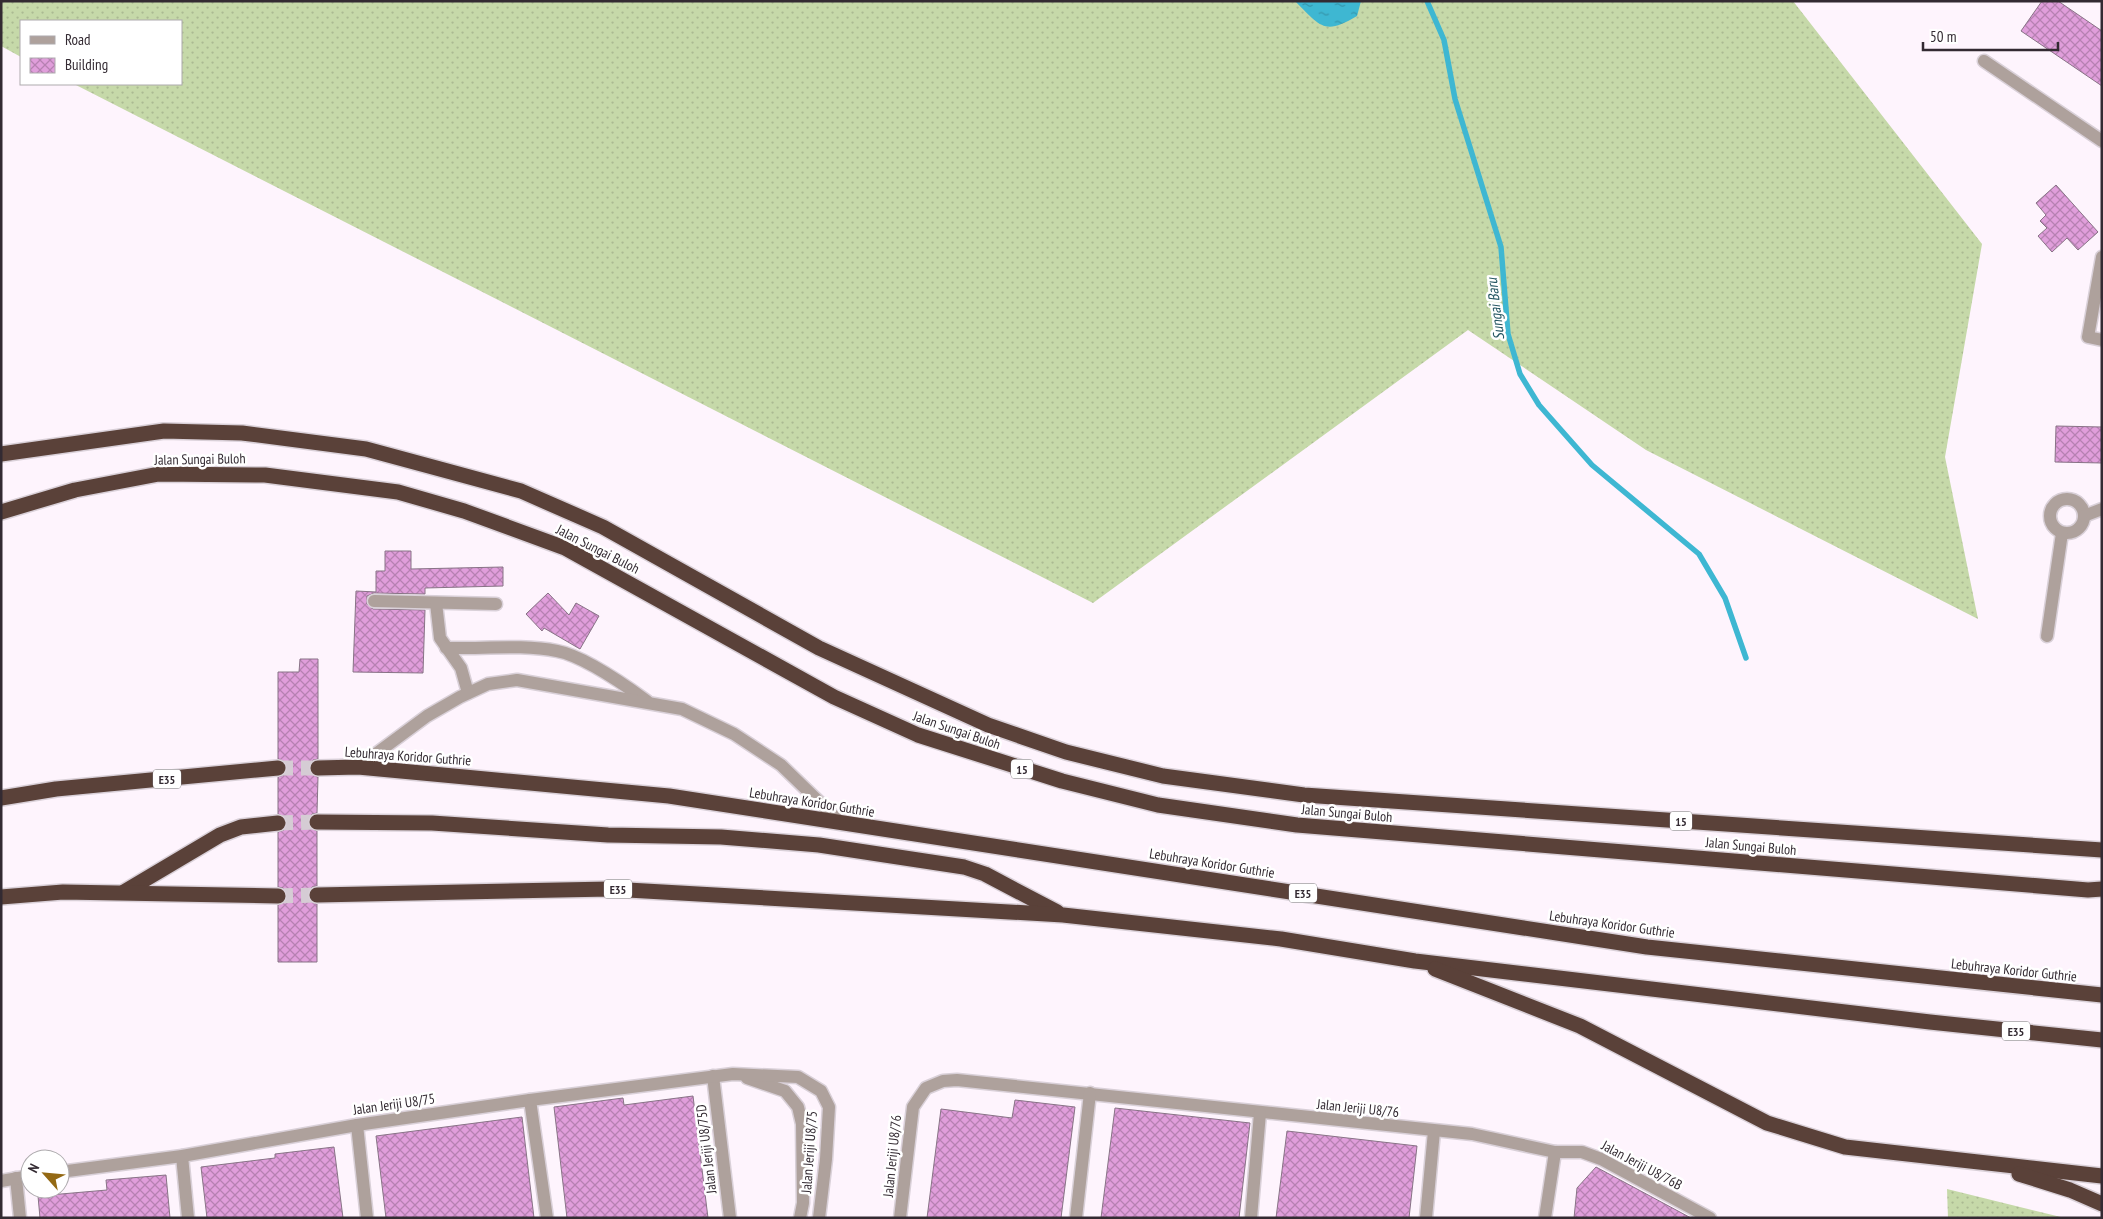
<svg xmlns="http://www.w3.org/2000/svg" width="2103" height="1219" viewBox="0 0 2103 1219" font-family="'PT Sans Narrow',sans-serif">
	<style>
		.grass { fill: url(#grass-dots) }
		.water { fill: url(#water-ripples) }
		.lines { fill: none; stroke-linecap: round; stroke-linejoin: round }
		.stream { stroke: #3eb7d2; stroke-width: 5.5 }
		.building { fill: url(#building-cross-hatch); stroke: #887386 }
		.highway-tunnel { stroke: #d5ccd4; stroke-width: 15; stroke-dasharray: 15 8; stroke-linecap: butt }
		.minor-casing { stroke: #d9d0d8; stroke-width: 15 }
		.highway-casing { stroke: #d9d0d8; stroke-width: 18 }
		.minor { stroke: #aea19c; stroke-width: 12 }
		.highway { stroke: #5a4139; stroke-width: 15 }
		.labels { text-anchor: middle; dominant-baseline: central; stroke-width: 5; stroke-linejoin: round; paint-order: stroke }
		.shield { fill: #fff; stroke: #706a70; stroke-width: 1 }
		.shield-label { font-size: 12px; font-weight: bold; fill: #332a32 }
		.street-label { font-size: 14px; fill: #332a32; stroke: #fff }
		.water-label { font-size: 15px; font-style: italic; fill: #245662; stroke: #fff }
	</style>
	<defs>
		<pattern id="grass-dots" width="8" height="8" patternUnits="userSpaceOnUse" patternTransform="scale(1.25)"><rect width="8" height="8" fill="#c6d9a9"/><path d="M2 2h.1M6 6h.1" fill="none" stroke="#abba92" stroke-width="1.8" stroke-linecap="round"/></pattern>
		<pattern id="water-ripples" width="26" height="14" patternUnits="userSpaceOnUse" patternTransform="scale(1.25)"><rect width="26" height="14" fill="#3eb7d2"/><path d="M2 4q2-2 4 0t4 0M15 11q2-2 4 0t4 0" fill="none" stroke="#3595ab"/></pattern>
		<pattern id="building-cross-hatch" width="8" height="8" patternUnits="userSpaceOnUse" patternTransform="scale(1.25)"><rect width="8" height="8" fill="#e09edb"/><path d="M0 0l8 8M0 8l8-8" fill="none" stroke="#b681b2"/></pattern>
	</defs>
	<rect width="100%" height="100%" fill="#fef4fd"/>
	<g class="grass">
		<polygon points="1,1 1793,1 1982,244 1945,457 1978,619 1646,450 1468,330 1093,603 74,84 181,84 181,21 21,21 21,57 1,46"/>
		<polygon points="1947,1189 2065,1218 1948,1218"/>
	</g>
	<path class="water" d="M1295 1H1361L1357 16C1324 36 1320 26 1295 1Z"/>
	<g class="lines">
		<polyline class="stream" points="1427,1 1444,40 1455,99 1501,247 1508,334 1520,374 1539,405 1592,465 1699,554 1725,598 1746,658"/>
	</g>
	<g class="building">
		<polygon points="2042,1 2058,1 2102,31 2102,86 2021,31"/>
		<polygon points="2056,185 2098,232 2078,250 2067,238 2052,252 2038,236 2047,228 2040,221 2046,215 2036,203"/>
		<polygon points="2056,426 2102,427 2102,463 2055,462"/>
		<polygon points="385,551 411,551 411,569 503,567 503,586 425,588 425,594 374,593 367,596 367,604 373,609 425,610 423,673 353,672 356,591 376,592 376,571 385,571"/>
		<polygon points="548,593 569,615 576,603 599,616 580,649 544,628 542,631 526,614"/>
		<polygon points="300,659 318,659 318,759 313,760 309,768 310,773 318,777 317,813 312,814 308,821 309,827 317,831 317,886 312,887 308,895 309,900 317,904 317,962 278,962 278,905 286,901 287,896 283,888 278,887 278,832 284,830 287,822 285,817 278,814 278,777 284,775 287,768 285,762 278,759 278,672 299,672"/>
		<polygon points="693,1096 708,1218 567,1218 554,1107 623,1098 624,1105"/>
		<polygon points="1015,1100 1075,1107 1061,1218 927,1218 941,1109 1012,1118"/>
		<polygon points="1115,1108 1250,1123 1239,1218 1101,1218"/>
		<polygon points="522,1117 534,1218 386,1218 376,1136"/>
		<polygon points="1287,1131 1417,1146 1409,1218 1276,1218"/>
		<polygon points="334,1147 343,1218 207,1218 201,1167 275,1158 275,1154"/>
		<polygon points="1596,1167 1691,1218 1574,1218 1577,1188"/>
		<polygon points="166,1175 170,1218 40,1218 38,1196 107,1190 106,1180"/>
	</g>
	<g class="lines">
		<g class="highway-tunnel">
			<polyline points="278,768 318,768"/>
			<polyline points="278,823 317,822"/>
			<polyline points="278,896 317,895"/>
		</g>
		<defs>
			<g id="minor">
				<polyline points="1984,61 2102,141"/>
				<polyline points="2102,257 2088,337 2102,340"/>
				<circle cx="2067" cy="516" r="17"/>
				<polyline points="2084,516 2102,509"/>
				<polyline points="374,601 496,604"/>
				<polyline points="436,603 440,638 461,668 468,693"/>
				<polyline points="2047,636 2062,533"/>
				<path d="M446 648C482 649 522 644 557 651 584 656 625 685 647 701"/>
				<polyline points="358,767 427,716 460,697 488,684 517,680 682,709 734,734 781,765 842,824"/>
				<polyline points="713,1076 730,1218"/>
				<polyline points="747,1078 785,1091 798,1107 802,1124 803,1203 800,1218"/>
				<polyline points="530,1100 547,1218"/>
				<polyline points="357,1125 367,1218"/>
				<polyline points="182,1156 188,1218"/>
				<polyline points="60,1172 182,1156 357,1125 530,1100 733,1074 798,1077 821,1091 829,1107 826,1159 819,1218"/>
				<polyline points="16,1178 20,1218"/>
				<polyline points="1,1181 30,1176"/>
				<polyline points="900,1218 913,1107 926,1088 943,1081 957,1080 1472,1134 1555,1152 1582,1152 1601,1159 1710,1218"/>
				<polyline points="1076,1218 1090,1093"/>
				<polyline points="1251,1218 1260,1113"/>
				<polyline points="1426,1218 1434,1131"/>
				<polyline points="1545,1218 1555,1152"/>
			</g>
			<g id="highway">
				<polyline points="1,454 164,431 242,433 366,449 440,469 521,491 603,527 819,648 988,725 1066,752 1163,776 1304,795 2102,850"/>
				<polyline points="1,512 75,490 159,474 265,475 398,492 464,511 565,548 834,697 918,735 1062,781 1158,805 1297,825 2088,890 2102,889"/>
				<polyline points="318,768 358,767 669,796 1647,947 2102,995"/>
				<polyline points="1,798 56,789 278,768"/>
				<polyline points="317,822 432,823 608,835 721,837 819,845 964,867 985,874 1057,912"/>
				<polyline points="124,892 220,835 241,827 278,823"/>
				<polyline points="317,895 610,889 1063,915 1281,939 1415,961 1930,1022 2102,1040"/>
				<polyline points="1,897 63,892 278,896"/>
				<polyline points="1435,969 1580,1026 1767,1123 1845,1147 2102,1176"/>
				<polyline points="2019,1174 2070,1190 2102,1204"/>
			</g>
		</defs>
		<use href="#minor" class="minor-casing"/>
		<use href="#highway" class="highway-casing"/>
		<use href="#minor" class="minor"/>
		<use href="#highway" class="highway"/>
	</g>
	<g class="labels">
		<g class="shield">
			<rect x="1011" y="759.5" width="22" height="19" rx="4"/>
			<rect x="153" y="769.5" width="28" height="19" rx="4"/>
			<rect x="1670" y="811.5" width="22" height="19" rx="4"/>
			<rect x="604" y="879.5" width="28" height="19" rx="4"/>
			<rect x="1289" y="883.5" width="28" height="19" rx="4"/>
			<rect x="2002" y="1021.5" width="28" height="19" rx="4"/>
		</g>
		<g class="shield-label">
			<text x="1022" y="769">15</text>
			<text x="167" y="779">E35</text>
			<text x="1681" y="821">15</text>
			<text x="618" y="889">E35</text>
			<text x="1303" y="893">E35</text>
			<text x="2016" y="1031">E35</text>
		</g>
		<g class="street-label">
			<text transform="translate(200 459) rotate(-1)">Jalan Sungai Buloh</text>
			<text transform="translate(598 549) rotate(27)">Jalan Sungai Buloh</text>
			<text transform="translate(957 730) rotate(19)">Jalan Sungai Buloh</text>
			<text transform="translate(408 756) rotate(4)">Lebuhraya Koridor Guthrie</text>
			<text transform="translate(812 802) rotate(9)">Lebuhraya Koridor Guthrie</text>
			<text transform="translate(1347 813) rotate(5)">Jalan Sungai Buloh</text>
			<text transform="translate(1751 846) rotate(5)">Jalan Sungai Buloh</text>
			<text transform="translate(1212 863) rotate(9)">Lebuhraya Koridor Guthrie</text>
			<text transform="translate(1612 924) rotate(8)">Lebuhraya Koridor Guthrie</text>
			<text transform="translate(2014 970) rotate(6)">Lebuhraya Koridor Guthrie</text>
			<text transform="translate(394 1104) rotate(-8)">Jalan Jeriji U8/75</text>
			<text transform="translate(1358 1108) rotate(6)">Jalan Jeriji U8/76</text>
			<text transform="translate(706 1149) rotate(-97)">Jalan Jeriji U8/75D</text>
			<text transform="translate(809 1152) rotate(-86)">Jalan Jeriji U8/75</text>
			<text transform="translate(892 1156) rotate(-84)">Jalan Jeriji U8/76</text>
			<text transform="translate(1642 1165) rotate(28)">Jalan Jeriji U8/76B</text>
		</g>
		<g class="water-label">
			<text transform="translate(1495 309) rotate(-97)">Sungai Baru</text>
		</g>
	</g>
	<rect width="2103" height="1219" fill="none" stroke="#332a32" stroke-width="5"/>
	<rect x="20" y="20" width="162" height="65" fill="#ffffff" stroke="#adaaad"/>
	<rect x="30" y="36" width="25" height="8" fill="#aea19c" stroke="#adaaad"/>
	<text x="65" y="45" font-size="15" fill="#332a32">Road</text>
	<rect x="30" y="58" width="25" height="15" fill="url(#building-cross-hatch)" stroke="#adaaad"/>
	<text x="65" y="70" font-size="15" fill="#332a32">Building</text>
	<g transform="translate(45 1174) rotate(297)"><circle r="24" fill="#ffffff" stroke="#adaaad"/>
	<path d="M0-4L9 19L0 12L-9 19Z" fill="#946914"/>
	<text y="-8" font-size="14" font-weight="bold" text-anchor="middle" fill="#332a32">N</text>
	</g>
	<path d="M1923 42v8h135v-8" fill="none" stroke="#332a32" stroke-width="2.5"/>
	<text x="1930" y="42" font-size="15" fill="#332a32" stroke="#ffffff" stroke-width="4" paint-order="stroke">50 m</text>
</svg>
